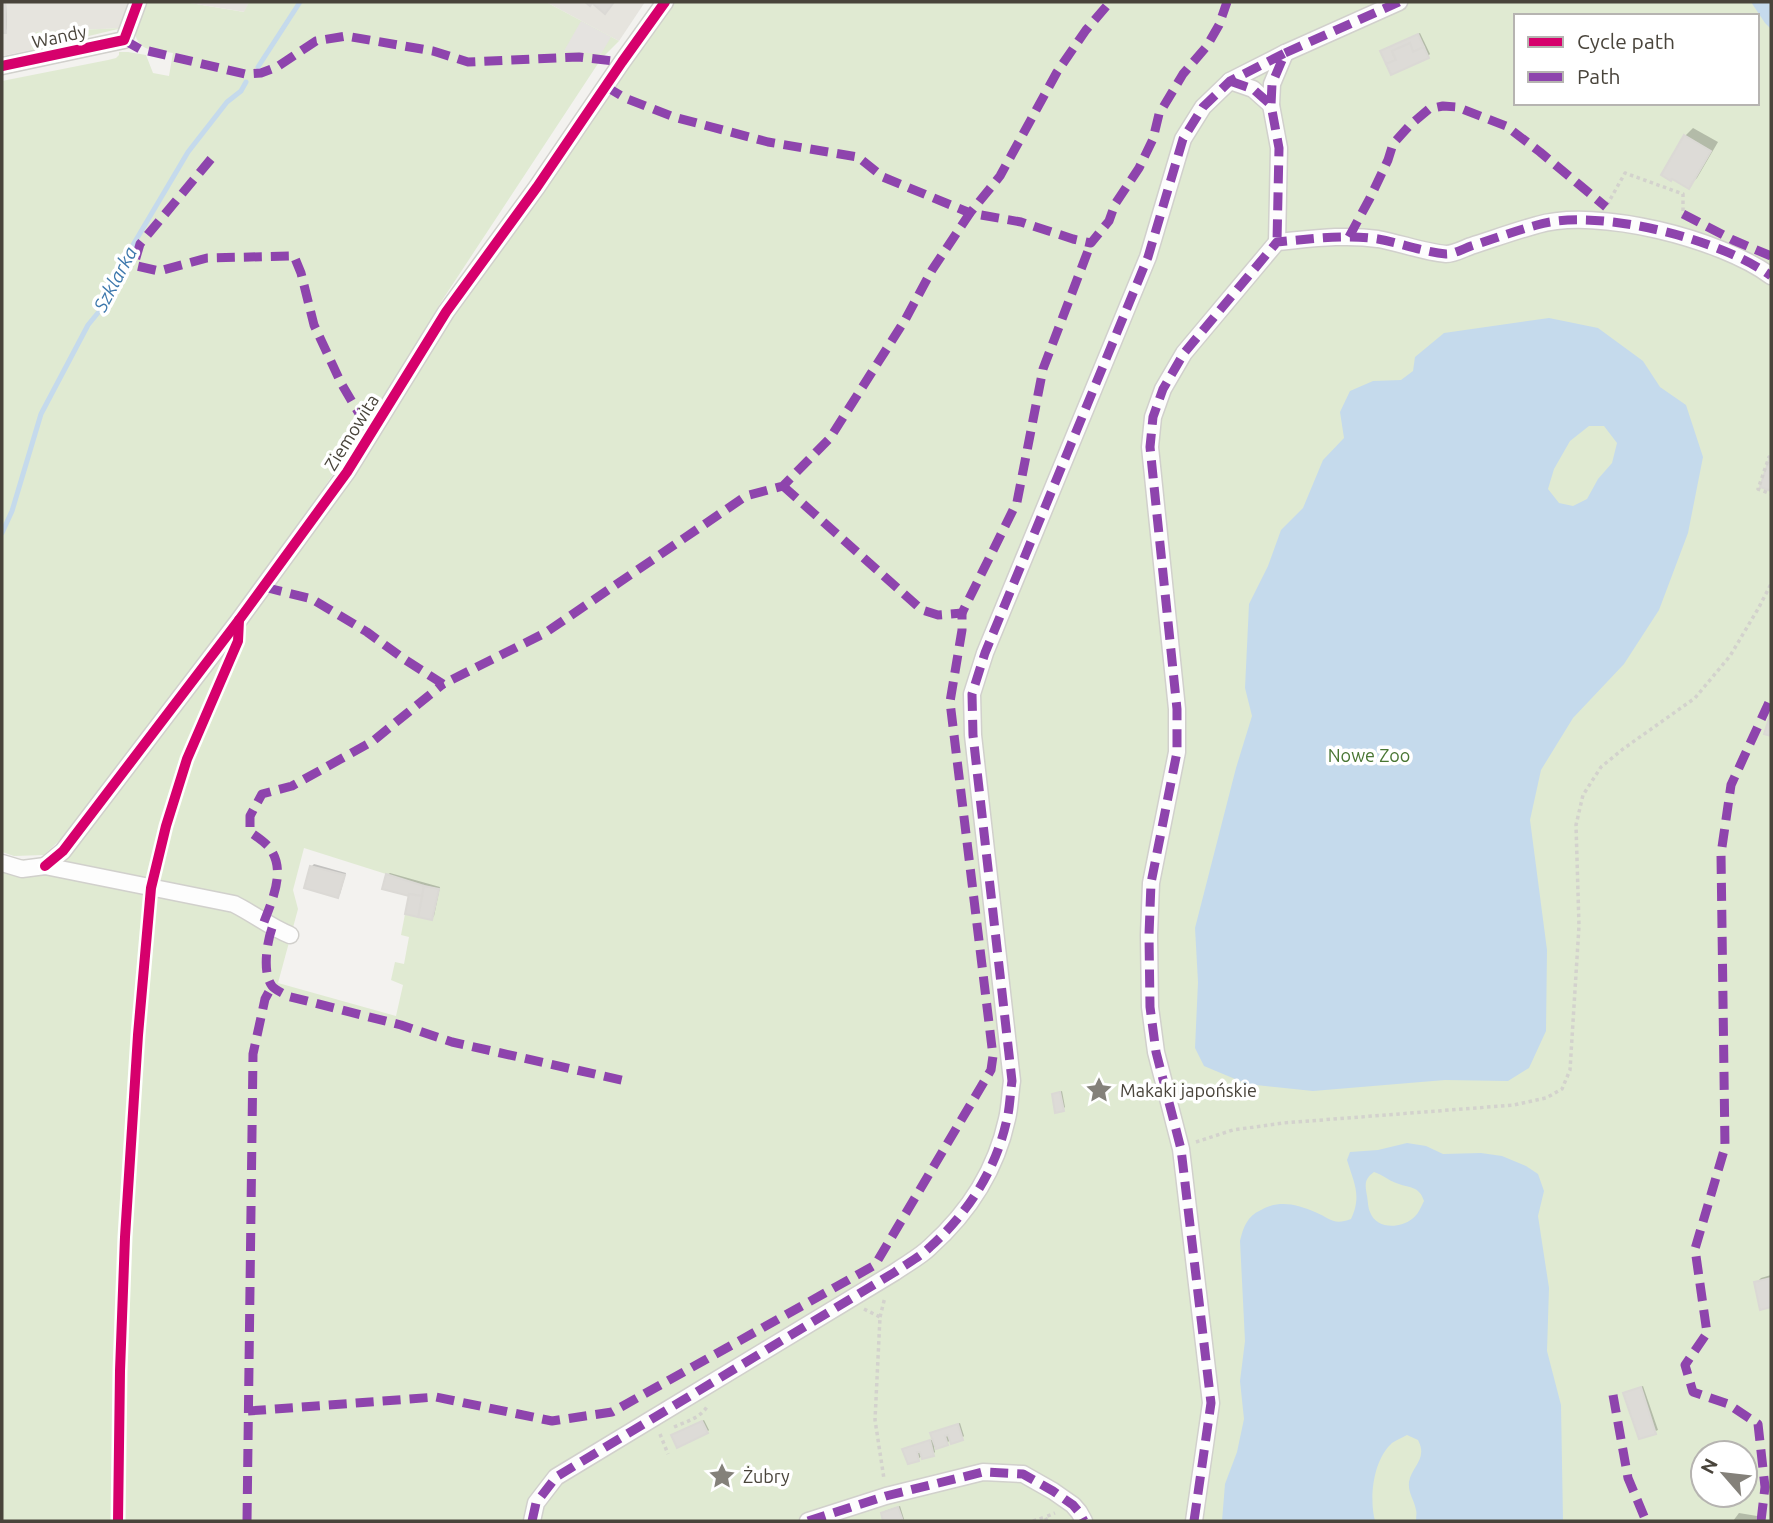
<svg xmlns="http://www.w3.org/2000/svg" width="1773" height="1523" viewBox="0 0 1773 1523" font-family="Ubuntu,sans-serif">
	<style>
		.residential { fill: #e6e4de }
		.green { fill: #e0ead2; fill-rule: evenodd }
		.parking { fill: #e5e3e0 }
		.water { fill: #c5daec; fill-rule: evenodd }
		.shadow { fill: #0003 }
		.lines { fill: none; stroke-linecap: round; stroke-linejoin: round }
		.stream { stroke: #c5daec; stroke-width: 5 }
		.building { fill: #dddbd7; stroke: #dbd9d5; stroke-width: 2 }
		.street-casing { stroke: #d1d0cc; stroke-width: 19 }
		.path { stroke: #d3d2cd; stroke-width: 3.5; stroke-dasharray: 3.5 3.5; stroke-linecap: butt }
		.street { stroke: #fdfdfd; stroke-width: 16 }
		.quiet { stroke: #8e44ad; stroke-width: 9; stroke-dasharray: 18 9; stroke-linecap: butt }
		.cycleway-casing { stroke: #fff; stroke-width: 15 }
		.cycleway { stroke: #d6006c; stroke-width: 10 }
		.labels { text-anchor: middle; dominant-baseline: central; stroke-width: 7; stroke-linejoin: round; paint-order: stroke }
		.street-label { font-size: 18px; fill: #49443b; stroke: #fff }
		.park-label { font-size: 18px; fill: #497633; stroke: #fff }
		.poi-label { font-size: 18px; fill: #49443b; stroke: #fff; text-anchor: start }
		.water-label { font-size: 19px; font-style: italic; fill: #3d78ac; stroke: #fff }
	</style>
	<rect width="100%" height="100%" fill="#f3f2ef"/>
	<g class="residential">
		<polygon points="2,2 129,2 122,28 36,32 31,50 2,56"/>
		<polygon points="184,2 249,2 245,12"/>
		<polygon points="546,2 645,2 619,41"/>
	</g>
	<g class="green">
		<path d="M145 2H184L244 12 249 2H546L619 41 601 59 443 299 379 405 266 575 65 835 44 855 14 856 2 852V81L108 60 116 58 119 55V52H128L146 55 153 73 169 76 173 53C156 50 137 52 135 32Z"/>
		<path d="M669 2H1771V1521H2V871L55 866 452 315ZM1516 16H1757V103H1516ZM304 848 386 874 439 889 432 919 405 914 401 935 409 937 404 964 395 962 391 980 403 985 396 1016 278 983 298 909 293 890ZM1703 1453H1745V1495H1703Z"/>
		<polygon points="122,28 31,50 36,32"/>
	</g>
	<polygon class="parking" points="581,21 611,37 601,54 564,51"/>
	<g class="water">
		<polygon points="1751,2 1771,2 1771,29 1765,23"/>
		<path d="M1549 318 1598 328 1643 361 1660 387 1686 405 1703 457 1688 533 1659 610 1624 664 1573 718 1541 770 1530 820 1547 950 1546 1031 1529 1068 1508 1081 1445 1080 1313 1091 1247 1084 1204 1066 1195 1048 1198 982 1195 928 1236 768 1252 716 1245 688 1249 604 1268 566 1281 530 1303 508 1323 460 1344 438 1340 412 1350 391 1373 381 1401 380 1413 371 1415 357 1444 333ZM1589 426H1604L1617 443 1612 463 1598 479 1587 499 1573 506 1559 503 1548 489 1554 469 1570 441Z"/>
		<path d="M1407 1143 1426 1146 1443 1154 1481 1153 1502 1156 1526 1166 1538 1174 1544 1191 1538 1216 1549 1288 1547 1351 1561 1405 1563 1521H1416C1416 1517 1417 1513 1416 1510 1414 1499 1408 1494 1409 1482 1412 1466 1428 1459 1418 1440L1407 1435C1402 1438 1396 1440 1392 1443 1373 1460 1369 1498 1375 1521H1222L1225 1484 1237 1452 1244 1419 1240 1381 1245 1341 1240 1241C1243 1228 1247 1216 1261 1210 1279 1200 1296 1204 1315 1212 1330 1218 1333 1226 1351 1219 1362 1196 1354 1183 1347 1160L1350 1152 1378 1150ZM1374 1172C1383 1175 1388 1180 1396 1183 1408 1188 1419 1185 1424 1201 1421 1207 1418 1215 1412 1219 1399 1229 1376 1229 1370 1212 1368 1208 1368 1201 1367 1196 1365 1185 1364 1179 1374 1172Z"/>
	</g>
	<g class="shadow">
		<polygon points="2,2 6,2 7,29 5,32 2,32"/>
		<polygon points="1420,33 1430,54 1428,56 1384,49"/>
		<polygon points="1693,128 1718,142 1697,178 1688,186 1685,136"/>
		<polygon points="314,864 346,873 340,894 338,896 312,866"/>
		<polygon points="390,873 440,887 434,916 432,918 407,913 411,895 387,875"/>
		<polygon points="1062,1091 1065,1107 1063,1109 1053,1094"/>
		<polygon points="1771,1275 1771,1306 1761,1308 1756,1283 1761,1278"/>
		<polygon points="1643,1386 1658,1430 1640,1437 1625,1393"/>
		<polygon points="704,1420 709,1430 707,1432 675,1434"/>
		<polygon points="960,1423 964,1436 962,1438 951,1439 947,1443 934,1447 935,1452 933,1454 923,1455 918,1459 907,1448 934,1439 934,1432"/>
		<polygon points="900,1506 904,1519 902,1521 881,1521 885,1520 883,1513 885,1511"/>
		<polygon points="1739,1513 1757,1516 1756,1521 1733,1521"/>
	</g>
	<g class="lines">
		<g class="stream">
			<polyline points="258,67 300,2"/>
			<polyline points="2,533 12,511 41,414 88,325 106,303 117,272 188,152 227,102 241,91 246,82"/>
		</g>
	</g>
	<g class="building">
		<polygon points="2,2 5,2 6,33 2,33"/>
		<polygon points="585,2 614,2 605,14 592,3 590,6"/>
		<polygon points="1418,34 1424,47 1413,52 1410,43 1392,51 1396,60 1386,64 1380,51"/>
		<polygon points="1410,43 1413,52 1424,47 1429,58 1391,75 1386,64 1396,60 1392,51"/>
		<polygon points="1684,135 1711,151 1689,189 1672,179 1671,181 1661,175"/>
		<polygon points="1769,460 1771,461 1771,491 1760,487"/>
		<polygon points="1771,712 1771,736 1764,734"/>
		<polygon points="310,866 345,875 338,898 304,888"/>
		<polygon points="386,874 424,886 422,896 409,894 409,896 382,889"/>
		<polygon points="424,886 439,889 432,920 418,917"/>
		<polygon points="409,894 422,896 418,917 405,914"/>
		<polygon points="1060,1092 1064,1111 1055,1113 1052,1094"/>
		<polygon points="1771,1278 1771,1307 1760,1310 1754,1282"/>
		<polygon points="1641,1387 1656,1434 1639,1439 1623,1393"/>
		<polygon points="702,1421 708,1433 677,1448 671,1435"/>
		<polygon points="958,1424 963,1440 951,1444 948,1435 945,1436 948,1445 936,1449 930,1433"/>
		<polygon points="930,1440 934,1456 922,1459 920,1452 917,1452 919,1461 908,1464 902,1449"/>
		<polygon points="898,1507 903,1521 883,1521 881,1513"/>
	</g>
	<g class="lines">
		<defs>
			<g id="street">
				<polyline points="1285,53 1399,2"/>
				<polyline points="2,66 124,40 138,2"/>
				<polyline points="1230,81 1253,89 1271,105"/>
				<path d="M2 863 22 869 45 866 234 904C254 914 270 927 290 935"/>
				<polyline points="45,866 63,851 239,620 347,472 446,312 537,187 622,62 665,2"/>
				<path d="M532 1521 536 1503 556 1477 895 1272C906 1264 920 1257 930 1247 968 1213 996 1170 1007 1119 1010 1107 1010 1094 1012 1081L973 735 972 694 985 653 1148 257 1183 139 1203 107 1230 81 1285 53 1272 84 1271 105 1279 148 1277 242"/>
				<polyline points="808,1521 886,1496 983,1472 1023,1474 1053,1491 1073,1505 1079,1512 1084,1521"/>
				<path d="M1194 1521 1211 1403 1181 1149 1156 1052 1150 1007 1149 935 1151 883 1177 752V709L1150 447 1153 417 1163 389 1184 353 1277 242C1310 239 1345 234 1378 239 1400 243 1424 252 1446 254 1454 254 1463 249 1471 246 1493 239 1515 231 1537 225 1597 207 1721 239 1771 276"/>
			</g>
		</defs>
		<use href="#street" class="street-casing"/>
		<g class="path">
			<polyline points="1607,205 1625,173 1683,194 1683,221"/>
			<polyline points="1771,458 1769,457 1758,489 1771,494"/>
			<polyline points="1196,1142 1233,1130 1283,1123 1514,1105 1546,1098 1562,1089 1570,1070 1579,926 1576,825 1583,795 1601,767 1623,749 1695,698 1730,656 1758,609 1771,584"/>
			<polyline points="864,1309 880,1317 875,1420 884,1479"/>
			<polyline points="880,1317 885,1297"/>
			<path d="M674 1427C687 1421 701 1418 708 1405"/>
			<polyline points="660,1434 668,1454"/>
			<polyline points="1033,1521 1045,1517"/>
			<polyline points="1047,1521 1045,1517 1055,1513"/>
		</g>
		<use href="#street" class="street"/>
		<g class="quiet">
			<polyline points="124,40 140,49 245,74 261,73 277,67 316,41 346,36 433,51 468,62 579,57 622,62"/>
			<polyline points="1285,53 1399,2"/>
			<polyline points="1230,81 1253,89 1271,105"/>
			<polyline points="605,86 625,98 674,117 768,142 858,157 883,177 970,213 1000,176 1057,72 1086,30 1110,2"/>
			<polyline points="211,159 140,244 135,261 137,266 159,271 207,258 294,256 301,273 314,325 341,383 371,434"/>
			<polyline points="1683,214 1733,240 1771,256"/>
			<polyline points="1349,237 1370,198 1388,160 1393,144 1409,126 1429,109 1443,106 1457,107 1506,126 1540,152 1606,207"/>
			<polyline points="783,486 922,610 938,615 962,613 1017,502 1043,369 1091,243"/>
			<polyline points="264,587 312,599 367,632 404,659 443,684 545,633 746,496 783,486 830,438 905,320 932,270 970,213 1021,222 1073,239 1091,243 1109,221 1115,204 1139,168 1153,139 1159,114 1183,74 1207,46 1219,25 1227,2"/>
			<path d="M264 922C273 898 287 868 268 846 263 841 256 836 250 832V816L262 794 292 786 373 741 443 684"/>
			<path d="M272 928C267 942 262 973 272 986 275 990 283 993 287 996L401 1025 452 1042 630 1082"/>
			<polyline points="1613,1395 1628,1478 1646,1521"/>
			<polyline points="248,1411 436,1397 552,1421 612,1412 875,1265 991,1070 993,1056 950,702 962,630 962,613"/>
			<polyline points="247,1521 253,1054 265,999 272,986"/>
			<path d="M532 1521 536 1503 556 1477 895 1272C906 1264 920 1257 930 1247 968 1213 996 1170 1007 1119 1010 1107 1010 1094 1012 1081L973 735 972 694 985 653 1148 257 1183 139 1203 107 1230 81 1285 53 1272 84 1271 105 1279 148 1277 242"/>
			<polyline points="808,1521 886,1496 983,1472 1023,1474 1053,1491 1073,1505 1079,1512 1084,1521"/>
			<path d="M1194 1521 1211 1403 1181 1149 1156 1052 1150 1007 1149 935 1151 883 1177 752V709L1150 447 1153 417 1163 389 1184 353 1277 242C1310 239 1345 234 1378 239 1400 243 1424 252 1446 254 1454 254 1463 249 1471 246 1493 239 1515 231 1537 225 1597 207 1721 239 1771 276"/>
			<polyline points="1761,1521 1765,1487 1758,1424 1728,1404 1693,1392 1685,1365 1707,1333 1695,1249 1725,1147 1721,854 1731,785 1771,698"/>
		</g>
		<defs>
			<g id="cycleway">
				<polyline points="2,66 124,40 138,2"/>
				<polyline points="45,866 63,851 239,620 347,472 446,312 537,187 622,62 665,2"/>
				<polyline points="118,1521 120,1371 125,1237 138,1035 151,888 166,826 187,759 238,641 239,620"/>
			</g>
		</defs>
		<use href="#cycleway" class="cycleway-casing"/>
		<use href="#cycleway" class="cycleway"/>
	</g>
	<defs>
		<symbol id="sight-bare" viewBox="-9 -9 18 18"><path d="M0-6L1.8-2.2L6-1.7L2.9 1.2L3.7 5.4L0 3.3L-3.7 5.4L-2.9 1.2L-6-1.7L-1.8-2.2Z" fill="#84817a" stroke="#fff" stroke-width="2.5" paint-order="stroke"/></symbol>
	</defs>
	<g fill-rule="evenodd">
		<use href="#sight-bare" x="1080" y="1071" width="38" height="38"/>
		<use href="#sight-bare" x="703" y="1457" width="38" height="38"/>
	</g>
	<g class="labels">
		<g class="street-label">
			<text transform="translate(59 36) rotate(-12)">Wandy</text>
			<text transform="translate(351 432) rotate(-58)">Ziemowita</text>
		</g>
		<g class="park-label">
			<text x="1369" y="755">Nowe Zoo</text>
		</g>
		<g class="poi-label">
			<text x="1120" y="1090">Makaki japońskie</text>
			<text x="743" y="1476">Żubry</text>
		</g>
		<g class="water-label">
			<text transform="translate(115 279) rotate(-62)">Szklarka</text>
		</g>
	</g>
	<rect width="1773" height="1523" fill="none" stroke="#49443b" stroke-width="7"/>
	<rect x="1514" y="14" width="245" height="91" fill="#ffffff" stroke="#b6b4b1" stroke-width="2"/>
	<rect x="1528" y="37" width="35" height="10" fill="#d6006c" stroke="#b6b4b1" stroke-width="2"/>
	<text x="1577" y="49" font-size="21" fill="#49443b">Cycle path</text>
	<rect x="1528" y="72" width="35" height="10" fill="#8e44ad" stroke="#b6b4b1" stroke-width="2"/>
	<text x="1577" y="84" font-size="21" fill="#49443b">Path</text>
	<g transform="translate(1724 1474) rotate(298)"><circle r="33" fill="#ffffff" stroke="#b6b4b1" stroke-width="2"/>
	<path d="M0-5L12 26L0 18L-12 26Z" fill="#84817a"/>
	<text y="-10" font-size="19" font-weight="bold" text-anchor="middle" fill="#49443b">N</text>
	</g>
</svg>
